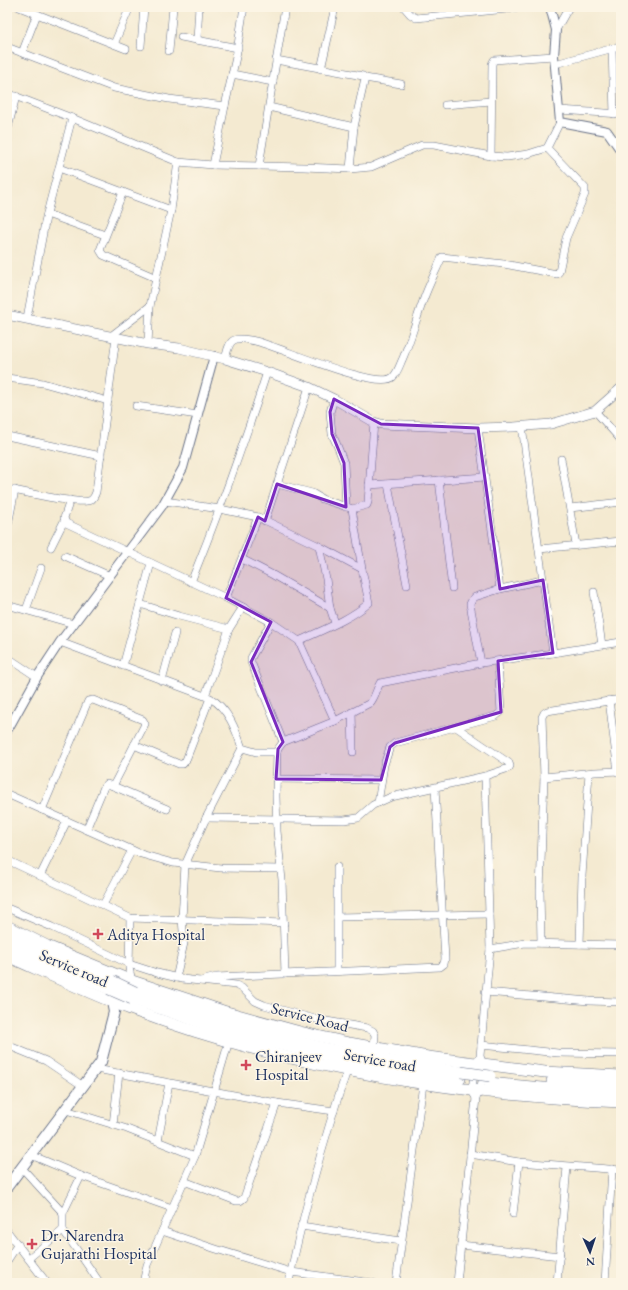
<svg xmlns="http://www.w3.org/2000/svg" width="628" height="1290" viewBox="0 0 628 1290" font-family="'EB Garamond',serif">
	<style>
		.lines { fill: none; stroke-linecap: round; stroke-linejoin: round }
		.minor-casing { stroke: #677086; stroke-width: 8 }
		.tertiary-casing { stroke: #677086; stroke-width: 10 }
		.secondary-casing { stroke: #677086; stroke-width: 10 }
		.primary-casing { stroke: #677086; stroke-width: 12 }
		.trunk-casing { stroke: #677086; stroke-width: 12 }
		.minor { stroke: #fff; stroke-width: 7 }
		.tertiary { stroke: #fff; stroke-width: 8 }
		.secondary { stroke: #fff; stroke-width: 9 }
		.primary { stroke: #fff; stroke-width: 10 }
		.trunk { stroke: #fff; stroke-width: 11 }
		.trunk-bridge-casing { stroke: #677086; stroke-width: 12; stroke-linecap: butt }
		.trunk-bridge { stroke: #fff; stroke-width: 11 }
		.marked { fill: #7b2cbf; fill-opacity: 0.2; stroke: #7b2cbf; stroke-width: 3; stroke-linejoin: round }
		.poi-dot { fill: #d1495b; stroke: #fcf5e5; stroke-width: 1.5 }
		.labels { text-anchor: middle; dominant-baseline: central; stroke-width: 3; stroke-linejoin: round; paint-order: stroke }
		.poi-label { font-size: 16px; fill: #1b2f5e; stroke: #fcf5e5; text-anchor: start }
		.street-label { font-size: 16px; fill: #1b2f5e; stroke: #fcf5e5 }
	</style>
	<rect width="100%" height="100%" fill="#fcf5e5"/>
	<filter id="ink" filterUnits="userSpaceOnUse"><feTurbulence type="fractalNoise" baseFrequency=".025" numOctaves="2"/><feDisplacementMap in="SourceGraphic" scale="8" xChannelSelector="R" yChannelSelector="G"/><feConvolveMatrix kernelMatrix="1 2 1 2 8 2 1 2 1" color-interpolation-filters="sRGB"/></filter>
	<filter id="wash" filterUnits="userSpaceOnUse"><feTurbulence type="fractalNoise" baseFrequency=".012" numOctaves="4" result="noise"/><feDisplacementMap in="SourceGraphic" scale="16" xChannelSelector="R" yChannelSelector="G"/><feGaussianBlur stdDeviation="0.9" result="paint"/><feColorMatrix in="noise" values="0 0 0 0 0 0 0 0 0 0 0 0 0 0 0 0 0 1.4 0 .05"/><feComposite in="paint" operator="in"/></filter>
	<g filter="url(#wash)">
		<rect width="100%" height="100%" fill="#f4ead1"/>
	</g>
	<g filter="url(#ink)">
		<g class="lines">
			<defs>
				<g id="minor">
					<polyline points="19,7 126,49"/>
					<polyline points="404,7 410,14 416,18 527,7"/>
					<polyline points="556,30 569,7"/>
					<polyline points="181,37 238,48"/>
					<polyline points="197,40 199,7"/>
					<polyline points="114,44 130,7"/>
					<polyline points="141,46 144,7"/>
					<polyline points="7,47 114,88 169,99 225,106 236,57 244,7"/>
					<polyline points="612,48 614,114"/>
					<polyline points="169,51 173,7"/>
					<polyline points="22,53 37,14"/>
					<polyline points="555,64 621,46"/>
					<polyline points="321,69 335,7"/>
					<polyline points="232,74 273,82"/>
					<polyline points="365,78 401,84"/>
					<polyline points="7,93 72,118 178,162 213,165 304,167 350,169 371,167 422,145 434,145 491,156 507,157 528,154 547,148 560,122"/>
					<polyline points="445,105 491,101"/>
					<polyline points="269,107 354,127 365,78 363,76 276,60"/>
					<polyline points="559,110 621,114"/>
					<polyline points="7,132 16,96"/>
					<polyline points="491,156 492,64 494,60 554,56"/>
					<polyline points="213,165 225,106"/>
					<polyline points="259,166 285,7"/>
					<polyline points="59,168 171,210"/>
					<polyline points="350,169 354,127"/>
					<polyline points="123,192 100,250 103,255 156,278"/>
					<polyline points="47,214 105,235"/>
					<polyline points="27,318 46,217 72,118"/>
					<polyline points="111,336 150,306"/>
					<polyline points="148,344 150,306 171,210 178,162"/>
					<path d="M225 359C227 353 228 343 234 340 240 337 248 340 255 341 278 346 378 391 393 377 398 372 400 364 403 358 411 339 416 320 423 301 428 286 436 271 442 257L504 264 557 274 559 272 566 238 585 194V188L547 148"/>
					<polyline points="7,378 43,383 108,401"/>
					<polyline points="334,399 330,412 332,434 337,445 344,463 346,507"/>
					<polyline points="136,406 198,415"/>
					<polyline points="595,411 621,440"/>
					<polyline points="522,426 553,653"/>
					<polyline points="478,428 500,589 475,597 472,600 470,604 481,663"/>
					<polyline points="7,436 101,456"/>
					<polyline points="561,459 576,545"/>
					<polyline points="439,480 452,588"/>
					<polyline points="277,484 312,493 322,499 350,508"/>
					<polyline points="388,484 407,585"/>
					<polyline points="369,485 485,477"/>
					<path d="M7 489C22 491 80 506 91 500 94 498 95 495 96 492L116 337"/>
					<polyline points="70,500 64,518 66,523 226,598 271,622 299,641 335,721"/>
					<path d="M165 501 220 509 258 517 319 546 362 569 369 603C349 620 322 630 299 641"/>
					<polyline points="570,508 621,502"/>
					<polyline points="265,521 309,387"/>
					<polyline points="7,530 15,490"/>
					<polyline points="319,546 326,579 330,608"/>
					<polyline points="51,547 64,521"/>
					<polyline points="539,549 621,541"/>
					<polyline points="65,556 110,576"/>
					<polyline points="242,559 273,575 330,608 335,623"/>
					<polyline points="362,569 352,509 367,505 368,502 374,422"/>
					<path d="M191 582C219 513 244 443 267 372"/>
					<polyline points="500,589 543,580"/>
					<polyline points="594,592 602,645"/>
					<polyline points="226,598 258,517"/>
					<polyline points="140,604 179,616 229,629"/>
					<polyline points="7,605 74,624"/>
					<polyline points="26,610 41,568"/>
					<polyline points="271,622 251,658 251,662 283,742"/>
					<path d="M60 642 210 698C228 708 236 730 242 748L256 752H277L276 796 277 831 282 880 285 974"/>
					<polyline points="7,657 37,677"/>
					<polyline points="123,666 151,563"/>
					<polyline points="162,681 175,633"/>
					<polyline points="205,696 229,629 243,607"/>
					<polyline points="609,700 618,772"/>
					<polyline points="352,712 353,752"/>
					<path d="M456 727 509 763 510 766 509 768 485 776 490 949 480 1056 475 1063 472 1091 476 1098C483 1087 485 1068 480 1056"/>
					<polyline points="134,745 179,764 183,764 186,760 210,698"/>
					<path d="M277 752 278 749 283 742 335 721 370 703C375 698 376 690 380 683L481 663 553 653 621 642"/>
					<polyline points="544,777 595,772 621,771"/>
					<polyline points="276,779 381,780"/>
					<polyline points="113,786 167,809"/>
					<polyline points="7,794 141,854 173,863 221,868 281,869"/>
					<polyline points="378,803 384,765 390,747 395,743 496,716 501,712 498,661"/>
					<polyline points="42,810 88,701 93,700 143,720 145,724 113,786 107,784 104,787 86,830"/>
					<polyline points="206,818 344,820 358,818 373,805 391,797 485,776"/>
					<polyline points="7,860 130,918 284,923"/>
					<polyline points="40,876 67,821"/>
					<polyline points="103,905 132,850"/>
					<polyline points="7,908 52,927 129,964 157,973 182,979 236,985 242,988 255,1001 264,1005 315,1019 367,1028 373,1031 375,1035 374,1047"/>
					<polyline points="337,917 489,914"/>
					<polyline points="130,918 129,968 132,981"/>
					<polyline points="541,943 540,891 544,777 542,717 544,713 547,711 621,699"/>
					<polyline points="580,944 582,876 589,773"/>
					<polyline points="490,949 525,943 621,945"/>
					<polyline points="337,971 337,867"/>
					<polyline points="176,978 184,943 182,919 185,865 206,818 242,748"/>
					<polyline points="201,981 216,977 440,967 444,964 445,959 435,788"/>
					<polyline points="485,992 589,1001 621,1002"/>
					<polyline points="7,1045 46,1061 83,1086"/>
					<polyline points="481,1045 558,1053 621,1054"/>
					<polyline points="96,1069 277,1103 334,1111"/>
					<polyline points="66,1110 127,1129 195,1156"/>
					<polyline points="113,1125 119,1073"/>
					<polyline points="158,1141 169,1083"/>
					<polyline points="470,1154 519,1162 621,1170"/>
					<polyline points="31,1155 81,1176 172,1208"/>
					<polyline points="22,1168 63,1213 63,1230 100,1283"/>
					<polyline points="184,1181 236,1201 240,1201 244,1198 277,1103"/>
					<polyline points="63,1213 81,1176"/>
					<polyline points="513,1214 519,1162"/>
					<polyline points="301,1226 401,1241"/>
					<polyline points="7,1231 47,1283"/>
					<polyline points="162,1231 216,1249 291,1272 373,1283"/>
					<polyline points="461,1245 560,1256"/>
					<polyline points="29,1258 63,1230"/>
					<polyline points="7,1261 18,1244"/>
					<polyline points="143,1283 147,1265 195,1156 229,1041"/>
					<path d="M289 1283C295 1249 304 1215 313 1182 323 1145 334 1108 347 1071"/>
					<polyline points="396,1283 423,1084"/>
					<polyline points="457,1283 476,1098"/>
					<polyline points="557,1283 567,1167"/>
					<polyline points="605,1283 612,1169"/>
				</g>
				<g id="tertiary">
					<polyline points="550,7 556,30 554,56 560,122 607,131 621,151"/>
					<polyline points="7,731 37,677 60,642 162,506 183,468 214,356"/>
				</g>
				<polyline id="secondary" points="7,315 148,344 179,348 225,359 267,372 309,387 334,399 374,422 381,424 478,428 514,427 551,424 595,411 621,388"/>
				<polyline id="primary" points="7,1187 101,1062 114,1012 112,1002 115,995"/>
				<g id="trunk">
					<polyline points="7,926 47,946 132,981 223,1011 300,1032 349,1043 428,1057 545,1072 621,1076"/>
					<polyline points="7,936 112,981"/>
					<polyline points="7,947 109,989"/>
					<path d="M7 956C48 974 89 993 130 1009 287 1068 454 1095 621 1102"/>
					<path d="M135 992C191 1011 246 1028 303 1043 355 1056 408 1064 461 1072"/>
					<polyline points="132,999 232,1033 256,1039 381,1068 425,1075 460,1079"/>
					<polyline points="552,1081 621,1085"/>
					<polyline points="489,1083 585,1092 621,1093"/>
				</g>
			</defs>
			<use href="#minor" class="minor-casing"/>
			<use href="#tertiary" class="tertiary-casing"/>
			<use href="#secondary" class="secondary-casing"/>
			<use href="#primary" class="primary-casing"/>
			<use href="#trunk" class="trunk-casing"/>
			<use href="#minor" class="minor"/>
			<use href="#tertiary" class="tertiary"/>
			<use href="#secondary" class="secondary"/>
			<use href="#primary" class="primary"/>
			<use href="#trunk" class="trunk"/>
			<defs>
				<g id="trunk-bridge">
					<polyline points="112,981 135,992"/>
					<polyline points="109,989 132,999"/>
					<polyline points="461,1072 490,1076"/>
				</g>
			</defs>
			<use href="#trunk-bridge" class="trunk-bridge-casing"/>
			<use href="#trunk-bridge" class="trunk-bridge"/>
		</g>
	</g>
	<path class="marked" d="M334 399 381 424 478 428 500 589 543 580 553 653 498 661 501 712 395 743 390 747 381 780 276 779 278 749 283 742 251 662 271 622 226 598 258 517 265 521 277 484 346 507 344 463 332 434 330 412Z"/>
	<g class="poi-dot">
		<path d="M96 928h4v4h4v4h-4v4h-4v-4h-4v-4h4z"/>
		<path d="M244 1059h4v4h4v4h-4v4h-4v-4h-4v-4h4z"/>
		<path d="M30 1238h4v4h4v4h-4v4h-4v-4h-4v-4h4z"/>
	</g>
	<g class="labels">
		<g class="poi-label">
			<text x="107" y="934">Aditya Hospital</text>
			<text x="255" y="1056">Chiranjeev<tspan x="255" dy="18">Hospital</tspan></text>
			<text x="41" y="1235">Dr. Narendra<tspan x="41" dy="18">Gujarathi Hospital</tspan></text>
		</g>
		<g class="street-label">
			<text transform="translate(74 968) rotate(23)">Service road</text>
			<text transform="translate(310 1017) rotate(14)">Service Road</text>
			<text transform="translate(380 1060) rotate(10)">Service road</text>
		</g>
	</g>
	<rect width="628" height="1290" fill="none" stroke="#fcf5e5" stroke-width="24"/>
	<g transform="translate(590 1252) rotate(177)" stroke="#fcf5e5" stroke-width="3" paint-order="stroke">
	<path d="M0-3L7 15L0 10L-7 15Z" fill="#1b2f5e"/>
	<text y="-6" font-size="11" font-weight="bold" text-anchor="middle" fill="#1b2f5e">N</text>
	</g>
</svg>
